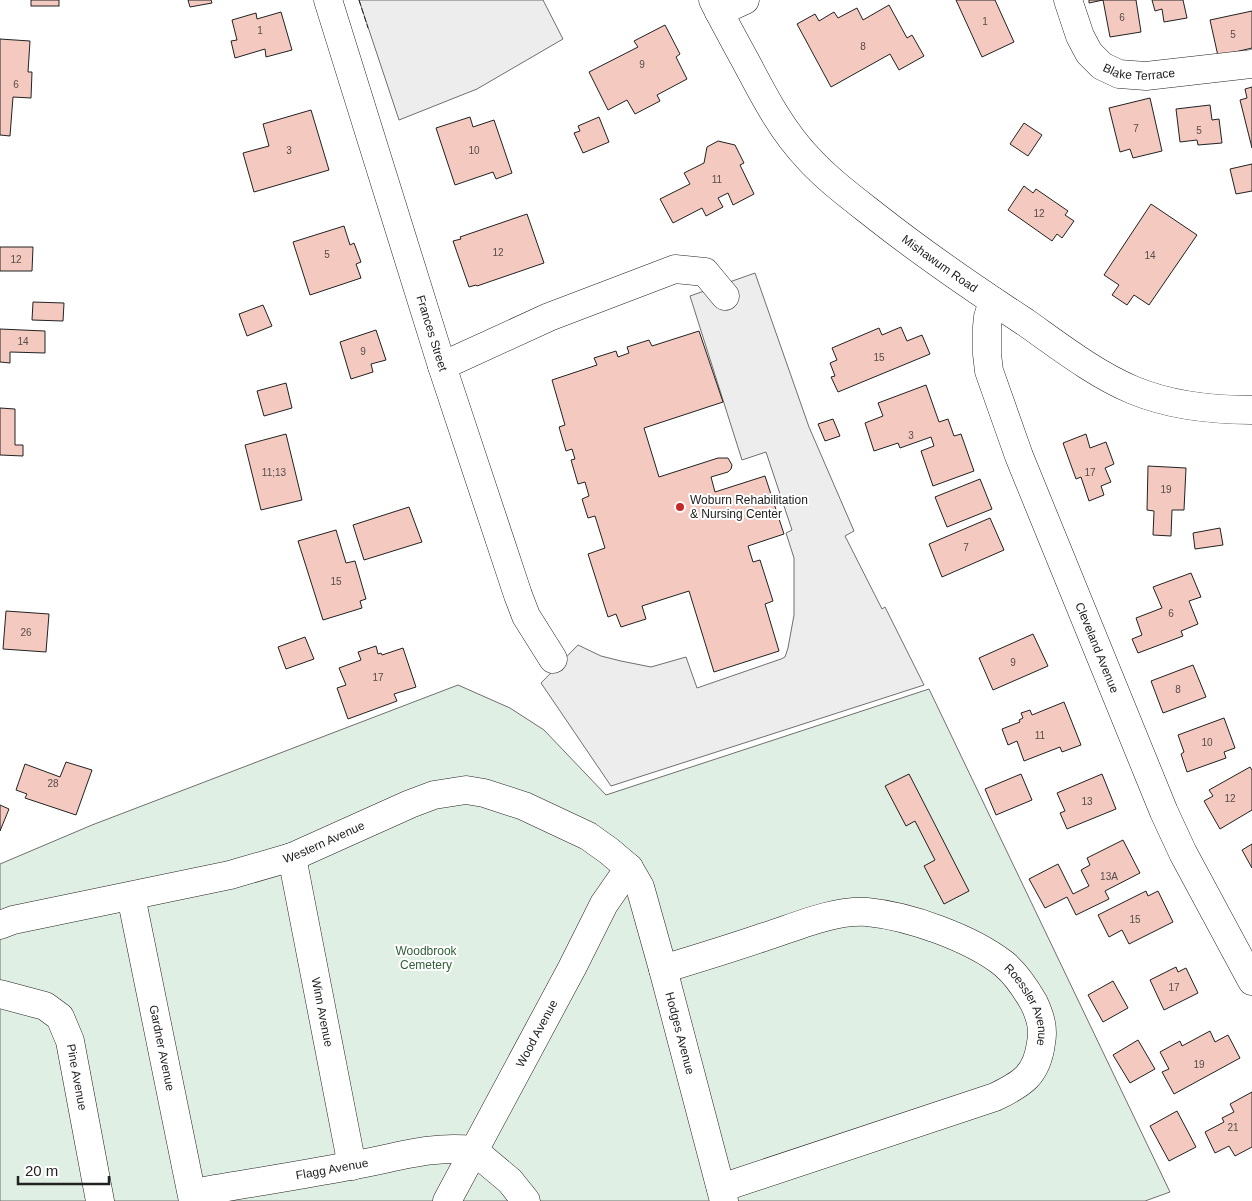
<svg xmlns="http://www.w3.org/2000/svg" width="1252" height="1201" viewBox="0 0 1252 1201" font-family="Helvetica,sans-serif">
	<style>
		.green { fill: #e0efe3; stroke: #6f6f6f }
		.parking { fill: #ededed; stroke: #6f6f6f }
		.building { fill: #f3c9c0; stroke: #222 }
		.lines { fill: none; stroke-linecap: round; stroke-linejoin: round }
		.minor-casing { stroke: #222; stroke-width: 29 }
		.major-casing { stroke: #222; stroke-width: 29 }
		.minor { stroke: #fff; stroke-width: 28 }
		.major { stroke: #fff; stroke-width: 28 }
		.fence { stroke: #222; stroke-width: 1; stroke-dasharray: 6 2.5; stroke-linecap: butt }
		.poi-dot { fill: #c62828; stroke: #fff; stroke-width: 2 }
		.labels { text-anchor: middle; dominant-baseline: central; stroke-width: 4; stroke-linejoin: round; paint-order: stroke }
		.number-label { font-size: 10px; fill: #564c4a }
		.street-label { font-size: 12px; fill: #222; stroke: #fff }
		.poi-label { font-size: 12px; fill: #222; stroke: #fff; text-anchor: start }
		.park-label { font-size: 12px; fill: #2f5e38; stroke: #fff }
	</style>
	<rect width="100%" height="100%" fill="#fff"/>
	<polygon class="green" points="458,685 510,708 544,730 606,795 929,689 1170,1192 1145,1201 0,1201 0,864 92,825"/>
	<g class="parking">
		<polygon points="359,0 543,0 563,39 477,89 399,120"/>
		<polygon points="755,273 809,427 854,531 845,536 882,609 885,607 924,685 611,786 541,683 578,645 601,656 621,661 651,667 686,657 697,688 781,659 785,657 788,648 794,615 794,558 786,533 792,530 766,452 742,460 690,296"/>
	</g>
	<g class="building">
		<rect x="31" y="0" width="28" height="6"/>
		<polygon points="188,0 211,0 212,3 190,7"/>
		<polygon points="956,0 995,0 1014,42 982,57"/>
		<polygon points="1089,0 1136,0 1141,32 1110,37 1103,0 1089,3"/>
		<polygon points="1152,0 1183,0 1187,18 1164,22 1162,9 1155,11"/>
		<polygon points="889,5 907,38 912,35 924,56 899,70 890,54 831,87 797,24 815,14 819,21 834,12 838,18 857,8 863,20"/>
		<polygon points="1252,11 1252,48 1218,56 1210,20"/>
		<polygon points="281,12 292,50 266,57 265,49 235,58 231,41 237,40 232,20 256,13 257,19"/>
		<polygon points="665,25 680,54 676,57 687,79 657,95 660,101 635,114 627,100 608,110 589,72 638,47 634,41"/>
		<polygon points="0,39 30,41 28,72 32,72 31,98 13,97 10,136 0,135"/>
		<polygon points="1252,87 1252,148 1240,100 1247,98 1245,89"/>
		<polygon points="1150,98 1162,151 1133,158 1130,149 1120,152 1109,108"/>
		<polygon points="1210,105 1212,120 1219,119 1222,143 1198,145 1197,140 1180,142 1176,109"/>
		<polygon points="311,110 329,170 254,192 243,153 269,146 263,124"/>
		<polygon points="470,117 473,127 494,120 512,173 496,179 493,172 455,185 436,128"/>
		<polygon points="599,117 609,142 583,153 574,133 580,131 578,126"/>
		<polygon points="1024,123 1042,135 1028,156 1010,144"/>
		<polygon points="718,141 735,145 744,163 740,165 754,194 733,205 728,193 718,198 723,207 706,216 702,208 673,223 660,199 690,184 684,173 704,163 707,147"/>
		<polygon points="1252,164 1252,191 1236,194 1230,169"/>
		<polygon points="1024,186 1033,193 1036,189 1068,211 1065,215 1074,221 1062,238 1057,234 1052,241 1008,210"/>
		<polygon points="1151,204 1197,235 1149,305 1134,295 1127,305 1112,295 1119,285 1104,275"/>
		<polygon points="527,214 544,263 477,286 476,285 469,287 453,241 461,239 460,237"/>
		<polygon points="344,226 350,245 354,243 361,262 356,264 361,278 310,295 293,242"/>
		<polygon points="0,247 33,247 32,271 0,271"/>
		<polygon points="33,302 64,303 63,321 32,320"/>
		<polygon points="263,305 272,326 247,336 239,314"/>
		<polygon points="901,327 907,341 922,335 930,354 838,392 831,377 835,376 830,363 837,360 832,348 879,328 882,335"/>
		<polygon points="0,329 45,331 45,353 10,352 10,363 0,362"/>
		<polygon points="376,330 386,360 371,364 373,372 351,379 340,342"/>
		<polygon points="699,331 723,402 644,428 659,477 718,458 728,458 732,465 731,469 728,472 711,477 715,492 765,476 784,534 748,546 753,562 760,560 773,601 765,604 779,651 714,672 689,591 642,606 646,619 621,627 616,614 608,617 588,554 605,548 595,516 588,518 582,499 589,496 585,482 578,484 571,460 575,459 572,449 566,451 559,427 565,425 552,380 597,365 594,358 616,351 618,357 629,353 627,347 649,340 652,346"/>
		<polygon points="286,383 292,408 264,416 257,391"/>
		<polygon points="926,385 939,422 948,419 954,436 961,434 974,471 933,486 921,451 934,446 931,437 900,448 898,443 874,451 865,423 883,416 878,403"/>
		<polygon points="0,408 15,409 15,445 23,445 23,456 0,455"/>
		<polygon points="833,419 840,436 825,441 818,424"/>
		<polygon points="286,434 302,500 261,510 245,445"/>
		<polygon points="1086,434 1090,448 1106,442 1114,464 1105,468 1111,482 1101,486 1104,495 1089,501 1081,477 1076,479 1063,443"/>
		<polygon points="1148,466 1186,468 1184,510 1172,510 1171,536 1153,535 1154,511 1147,510"/>
		<polygon points="980,479 992,509 947,527 935,497"/>
		<polygon points="409,507 422,542 364,560 353,525"/>
		<polygon points="990,518 1004,550 942,577 929,544"/>
		<polygon points="1220,528 1223,545 1195,549 1193,533"/>
		<polygon points="336,530 346,563 355,561 366,599 360,601 362,608 323,620 298,541"/>
		<polygon points="1191,573 1201,597 1189,601 1198,624 1181,631 1183,636 1138,653 1132,639 1142,635 1136,618 1162,608 1153,587"/>
		<polygon points="6,611 49,614 46,652 3,649"/>
		<polygon points="1033,634 1048,666 993,690 979,658"/>
		<polygon points="305,637 314,659 286,669 278,647"/>
		<polygon points="376,646 378,654 381,653 382,655 403,648 416,687 394,694 397,701 348,719 337,688 346,685 339,668 361,660 358,652"/>
		<polygon points="1193,665 1206,697 1163,713 1151,681"/>
		<polygon points="1064,702 1081,745 1062,752 1060,747 1024,761 1017,741 1008,745 1002,729 1020,722 1019,720 1023,718 1021,713 1030,710 1032,715"/>
		<polygon points="1224,718 1235,748 1224,752 1226,758 1187,772 1181,754 1184,752 1178,735"/>
		<polygon points="66,762 92,770 76,815 25,798 27,794 16,790 25,764 60,777"/>
		<polygon points="1250,767 1252,770 1252,810 1220,829 1204,801 1213,796 1209,790"/>
		<polygon points="909,774 969,891 944,904 924,866 935,860 915,821 906,826 885,786"/>
		<polygon points="1021,774 1032,800 996,815 985,789"/>
		<polygon points="1102,774 1116,809 1067,829 1060,813 1065,811 1057,793"/>
		<polygon points="0,805 9,809 0,831"/>
		<polygon points="1123,840 1140,873 1105,891 1109,899 1076,915 1067,897 1045,908 1029,879 1058,864 1073,894 1089,886 1081,870 1090,865 1087,858"/>
		<polygon points="1252,844 1252,868 1242,850"/>
		<polygon points="1146,891 1148,896 1158,891 1173,922 1129,944 1122,930 1109,937 1098,915"/>
		<polygon points="1176,967 1178,972 1186,968 1198,993 1164,1010 1150,980"/>
		<polygon points="1113,981 1128,1008 1103,1022 1088,995"/>
		<polygon points="1210,1031 1215,1042 1228,1035 1240,1058 1174,1094 1162,1072 1169,1069 1160,1052 1180,1041 1182,1046"/>
		<polygon points="1138,1040 1155,1069 1130,1083 1113,1055"/>
		<polygon points="1252,1092 1252,1147 1235,1156 1229,1146 1215,1153 1205,1132 1224,1122 1222,1118 1234,1112 1230,1104"/>
		<polygon points="1177,1111 1196,1147 1169,1161 1150,1126"/>
	</g>
	<g class="lines">
		<defs>
			<g id="minor">
				<path id="s1" d="M328 0 442 366 518 595 526 616 553 659"/>
				<path id="s2" d="M1068 0 1080 36 1089 53 1102 66 1119 74 1146 76 1252 64"/>
				<polyline points="719,12 745,0"/>
				<path id="s3" d="M993 301 988 317 987 327V354L989 371 1019 456 1164 812 1183 853 1252 981"/>
				<polyline points="442,366 549,317 675,269 705,272 725,296"/>
				<path id="s4" d="M292 857 352 1166"/>
				<path id="s5" d="M131 896 193 1201"/>
				<path id="s6" d="M0 925 13 920 230 875 292 857 410 804 434 795 466 790 484 793 524 806 588 836 609 851 629 868 640 887 663 969 724 1201"/>
				<path id="s7" d="M663 969C696 959 729 949 761 938 794 928 831 910 867 912 909 916 971 938 1004 964 1016 974 1026 989 1034 1003 1040 1016 1044 1028 1041 1043 1037 1075 1022 1084 995 1097L721 1188"/>
				<path id="s8" d="M0 994 45 1006 60 1017 70 1041 100 1201"/>
				<polyline points="473,1150 510,1181 526,1201"/>
				<path id="s9" d="M192 1193C244 1184 297 1176 349 1166 393 1159 428 1145 473 1150"/>
				<path id="s10" d="M447 1201 572 968 604 904 629 868"/>
			</g>
			<g id="major">
				<path id="s11" d="M713 0C723 20 734 40 745 60 763 94 781 130 808 158 827 179 851 197 874 215 922 253 973 288 1025 322 1059 346 1095 374 1133 390 1171 406 1212 410 1252 410"/>
			</g>
		</defs>
		<use href="#minor" class="minor-casing"/>
		<use href="#major" class="major-casing"/>
		<use href="#minor" class="minor"/>
		<use href="#major" class="major"/>
		<polyline class="fence" points="359,0 368,28"/>
	</g>
	<circle class="poi-dot" cx="680" cy="507" r="5"/>
	<g class="labels">
		<g class="number-label">
			<text x="1122" y="17">6</text>
			<text x="985" y="21">1</text>
			<text x="260" y="30">1</text>
			<text x="1233" y="34">5</text>
			<text x="863" y="46">8</text>
			<text x="642" y="64">9</text>
			<text x="16" y="84">6</text>
			<text x="1136" y="128">7</text>
			<text x="1199" y="130">5</text>
			<text x="289" y="150">3</text>
			<text x="474" y="150">10</text>
			<text x="717" y="179">11</text>
			<text x="1039" y="213">12</text>
			<text x="498" y="252">12</text>
			<text x="327" y="254">5</text>
			<text x="1150" y="255">14</text>
			<text x="16" y="259">12</text>
			<text x="23" y="341">14</text>
			<text x="363" y="351">9</text>
			<text x="879" y="357">15</text>
			<text x="911" y="435">3</text>
			<text x="274" y="472">11;13</text>
			<text x="1090" y="472">17</text>
			<text x="1166" y="489">19</text>
			<text x="966" y="547">7</text>
			<text x="336" y="581">15</text>
			<text x="1171" y="613">6</text>
			<text x="26" y="632">26</text>
			<text x="1013" y="662">9</text>
			<text x="378" y="677">17</text>
			<text x="1178" y="689">8</text>
			<text x="1040" y="735">11</text>
			<text x="1207" y="742">10</text>
			<text x="53" y="783">28</text>
			<text x="1230" y="798">12</text>
			<text x="1087" y="801">13</text>
			<text x="1109" y="876">13A</text>
			<text x="1135" y="919">15</text>
			<text x="1174" y="987">17</text>
			<text x="1199" y="1064">19</text>
			<text x="1233" y="1127">21</text>
		</g>
		<g class="street-label">
			<text stroke="none"><textPath href="#s2" startOffset="114">Blake Terrace</textPath></text>
			<text stroke="none"><textPath href="#s11" startOffset="354">Mishawum Road</textPath></text>
			<text stroke="none"><textPath href="#s1" startOffset="349">Frances Street</textPath></text>
			<text stroke="none"><textPath href="#s3" startOffset="368">Cleveland Avenue</textPath></text>
			<text stroke="none"><textPath href="#s6" startOffset="335">Western Avenue</textPath></text>
			<text stroke="none"><textPath href="#s7" startOffset="409">Roessler Avenue</textPath></text>
			<text stroke="none"><textPath href="#s4" startOffset="158">Winn Avenue</textPath></text>
			<text stroke="none"><textPath href="#s10" startOffset="190">Wood Avenue</textPath></text>
			<text stroke="none"><textPath href="#s6" startOffset="844">Hodges Avenue</textPath></text>
			<text stroke="none"><textPath href="#s5" startOffset="155">Gardner Avenue</textPath></text>
			<text stroke="none"><textPath href="#s8" startOffset="128">Pine Avenue</textPath></text>
			<text stroke="none"><textPath href="#s9" startOffset="142">Flagg Avenue</textPath></text>
		</g>
		<g class="poi-label">
			<text x="690" y="500">Woburn Rehabilitation<tspan x="690" dy="14">&amp; Nursing Center</tspan></text>
		</g>
		<g class="park-label">
			<text x="426" y="951">Woodbrook<tspan x="426" dy="14">Cemetery</tspan></text>
		</g>
	</g>
	<path d="M18 1176v8h91v-8" fill="none" stroke="#222222" stroke-width="2.5"/>
	<text x="25" y="1176" font-size="15" fill="#222222" stroke="#ffffff" stroke-width="4" paint-order="stroke">20 m</text>
</svg>
